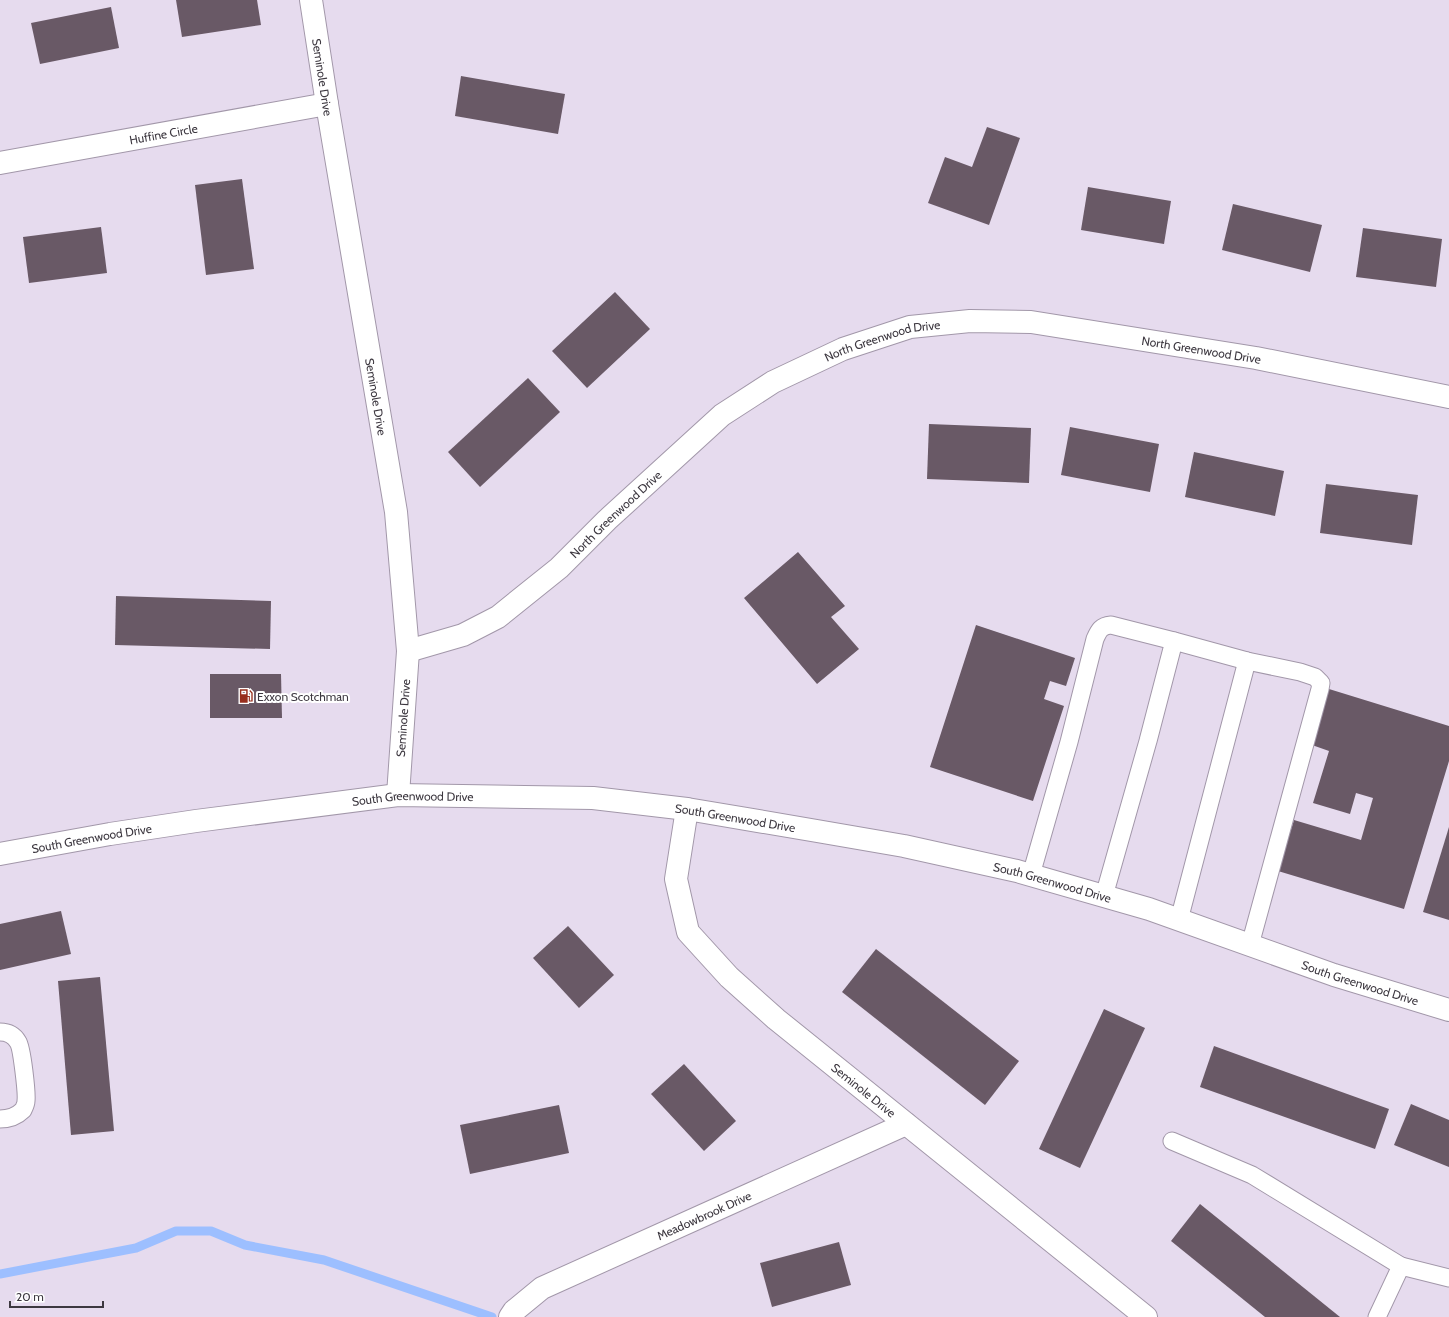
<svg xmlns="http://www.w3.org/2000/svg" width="1449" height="1317" viewBox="0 0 1449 1317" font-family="Cabin,sans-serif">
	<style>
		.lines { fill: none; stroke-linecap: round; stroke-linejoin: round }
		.stream { stroke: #9dbfff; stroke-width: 9 }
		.building { fill: #695966 }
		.service-casing { stroke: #a297a9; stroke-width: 19 }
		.minor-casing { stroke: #a297a9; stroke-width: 24 }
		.tertiary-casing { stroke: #a297a9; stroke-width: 24 }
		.service { stroke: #fff; stroke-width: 17 }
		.minor { stroke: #fff; stroke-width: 22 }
		.tertiary { stroke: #fff; stroke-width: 22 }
		.labels { text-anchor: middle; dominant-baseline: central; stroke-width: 4; stroke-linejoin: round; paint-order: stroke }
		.street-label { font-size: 12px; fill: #3d3840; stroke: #fff }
		.poi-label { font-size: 12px; fill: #3d3840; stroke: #fff; text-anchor: start }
	</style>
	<rect width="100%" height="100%" fill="#e6dbee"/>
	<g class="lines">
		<polyline class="stream" points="0,1274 136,1248 176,1231 211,1231 245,1245 324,1260 492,1317"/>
	</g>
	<g class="building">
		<polygon points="176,0 257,0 261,25 182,37"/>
		<polygon points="111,7 119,48 40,64 31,23"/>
		<polygon points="461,76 565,94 558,134 455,116"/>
		<polygon points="987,127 1020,138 989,225 928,203 945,157 972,167"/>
		<polygon points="242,179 254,269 206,275 195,185"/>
		<polygon points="1088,187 1171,201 1164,244 1081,230"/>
		<polygon points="1233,204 1322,225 1310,272 1222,250"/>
		<polygon points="101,227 107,273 29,283 23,237"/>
		<polygon points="1363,228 1442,239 1436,287 1356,277"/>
		<polygon points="615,292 650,329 587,388 552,351"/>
		<polygon points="528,378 560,412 480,487 448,452"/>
		<polygon points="929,424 1031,428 1029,483 927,479"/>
		<polygon points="1070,427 1159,444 1150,492 1061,475"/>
		<polygon points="1194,452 1284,471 1275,516 1185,497"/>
		<polygon points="1326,484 1418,495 1412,545 1320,533"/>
		<polygon points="798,552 845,606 831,617 859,649 817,684 744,598"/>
		<polygon points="116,596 271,601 270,649 115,645"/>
		<polygon points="976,625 1075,658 1066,686 1050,681 1044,699 1064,706 1033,801 930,767"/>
		<polygon points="210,674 281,674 282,718 210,718"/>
		<polygon points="1329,689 1449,726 1449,761 1404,909 1278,871 1294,820 1361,840 1373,798 1356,793 1350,814 1313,803 1329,751 1312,745"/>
		<polygon points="1449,827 1449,920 1423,912"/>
		<polygon points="61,911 71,954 0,970 0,924"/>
		<polygon points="568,926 614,975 579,1008 533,958"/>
		<polygon points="876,949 1019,1061 985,1105 842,992"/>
		<polygon points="100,977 114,1131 71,1135 58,981"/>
		<polygon points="1104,1009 1145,1028 1080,1168 1039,1149"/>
		<polygon points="1214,1046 1389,1109 1375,1149 1200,1087"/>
		<polygon points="684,1064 736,1121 704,1151 651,1094"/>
		<polygon points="1411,1104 1449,1120 1449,1167 1394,1145"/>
		<polygon points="559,1105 569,1153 470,1174 460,1125"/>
		<polygon points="1200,1204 1340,1317 1265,1317 1171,1241"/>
		<polygon points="839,1242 851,1285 772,1307 760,1263"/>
	</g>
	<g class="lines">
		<defs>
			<g id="service">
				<polyline points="1174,641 1247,661 1300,672 1315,677 1321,683 1320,689 1250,945"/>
				<path d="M1031 875 1069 742 1095 639C1099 630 1101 626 1111 625L1174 641 1148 741 1104 896"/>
				<polyline points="1179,920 1247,661"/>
				<path d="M0 1032C8 1032 14 1035 18 1042 22 1048 27 1093 26 1101 26 1103 24 1108 23 1110 17 1116 8 1119 0 1119"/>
				<polyline points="1172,1141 1252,1175 1401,1266"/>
				<polyline points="1377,1317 1401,1266 1449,1278"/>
			</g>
			<g id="minor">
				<path id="s1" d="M311 0 327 104 396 512 408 651 398 795"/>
				<path id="s2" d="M0 163 327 104"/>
				<path id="s3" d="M408 651 463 635 498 617 559 568 607 520 722 415 773 382 843 349 910 327 970 321 1031 322 1256 358 1449 397"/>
				<path id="s4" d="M687 809 676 879 688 932 729 977 776 1019 1146 1317"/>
				<path id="s5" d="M510 1317 514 1311 542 1288 906 1124"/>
			</g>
			<g id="tertiary">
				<path id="s6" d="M0 854 110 834 196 821 398 795 593 798 687 809 817 831 904 846 1017 871 1149 909 1334 975 1449 1010"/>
			</g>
		</defs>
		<use href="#service" class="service-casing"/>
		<use href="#minor" class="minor-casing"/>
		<use href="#tertiary" class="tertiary-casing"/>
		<use href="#service" class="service"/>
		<use href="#minor" class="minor"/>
		<use href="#tertiary" class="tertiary"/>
	</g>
	<defs>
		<symbol id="fuel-bare" viewBox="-9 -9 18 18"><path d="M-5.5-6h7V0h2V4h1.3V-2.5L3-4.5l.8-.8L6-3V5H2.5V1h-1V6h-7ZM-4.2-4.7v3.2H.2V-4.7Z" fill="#972e1d" stroke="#fff" stroke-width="2.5" paint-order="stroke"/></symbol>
	</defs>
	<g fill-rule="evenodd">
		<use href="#fuel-bare" x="236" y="686" width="20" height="20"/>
	</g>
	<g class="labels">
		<g class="street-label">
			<text stroke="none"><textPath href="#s1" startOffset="78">Seminole Drive</textPath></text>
			<text stroke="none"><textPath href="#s2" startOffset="166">Huffine Circle</textPath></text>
			<text stroke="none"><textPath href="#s3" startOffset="577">North Greenwood Drive</textPath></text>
			<text stroke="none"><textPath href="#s3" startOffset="901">North Greenwood Drive</textPath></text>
			<text stroke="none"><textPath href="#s1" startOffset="402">Seminole Drive</textPath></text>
			<text stroke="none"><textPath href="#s3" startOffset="253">North Greenwood Drive</textPath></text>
			<text transform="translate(403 718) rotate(-86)">Seminole Drive</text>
			<text stroke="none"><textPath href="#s6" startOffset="417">South Greenwood Drive</textPath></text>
			<text stroke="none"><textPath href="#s6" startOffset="741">South Greenwood Drive</textPath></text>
			<text stroke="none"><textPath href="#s6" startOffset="93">South Greenwood Drive</textPath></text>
			<text stroke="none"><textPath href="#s6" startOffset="1065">South Greenwood Drive</textPath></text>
			<text stroke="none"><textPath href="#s6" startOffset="1389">South Greenwood Drive</textPath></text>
			<text stroke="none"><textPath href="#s4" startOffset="362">Seminole Drive</textPath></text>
			<text stroke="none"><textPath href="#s5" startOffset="221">Meadowbrook Drive</textPath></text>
		</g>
		<g class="poi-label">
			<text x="257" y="696">Exxon Scotchman</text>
		</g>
	</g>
	<path d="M10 1301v6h93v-6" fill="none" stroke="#3d3840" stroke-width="2"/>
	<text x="16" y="1301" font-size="12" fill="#3d3840" stroke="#ffffff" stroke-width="3" paint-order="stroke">20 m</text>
</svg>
